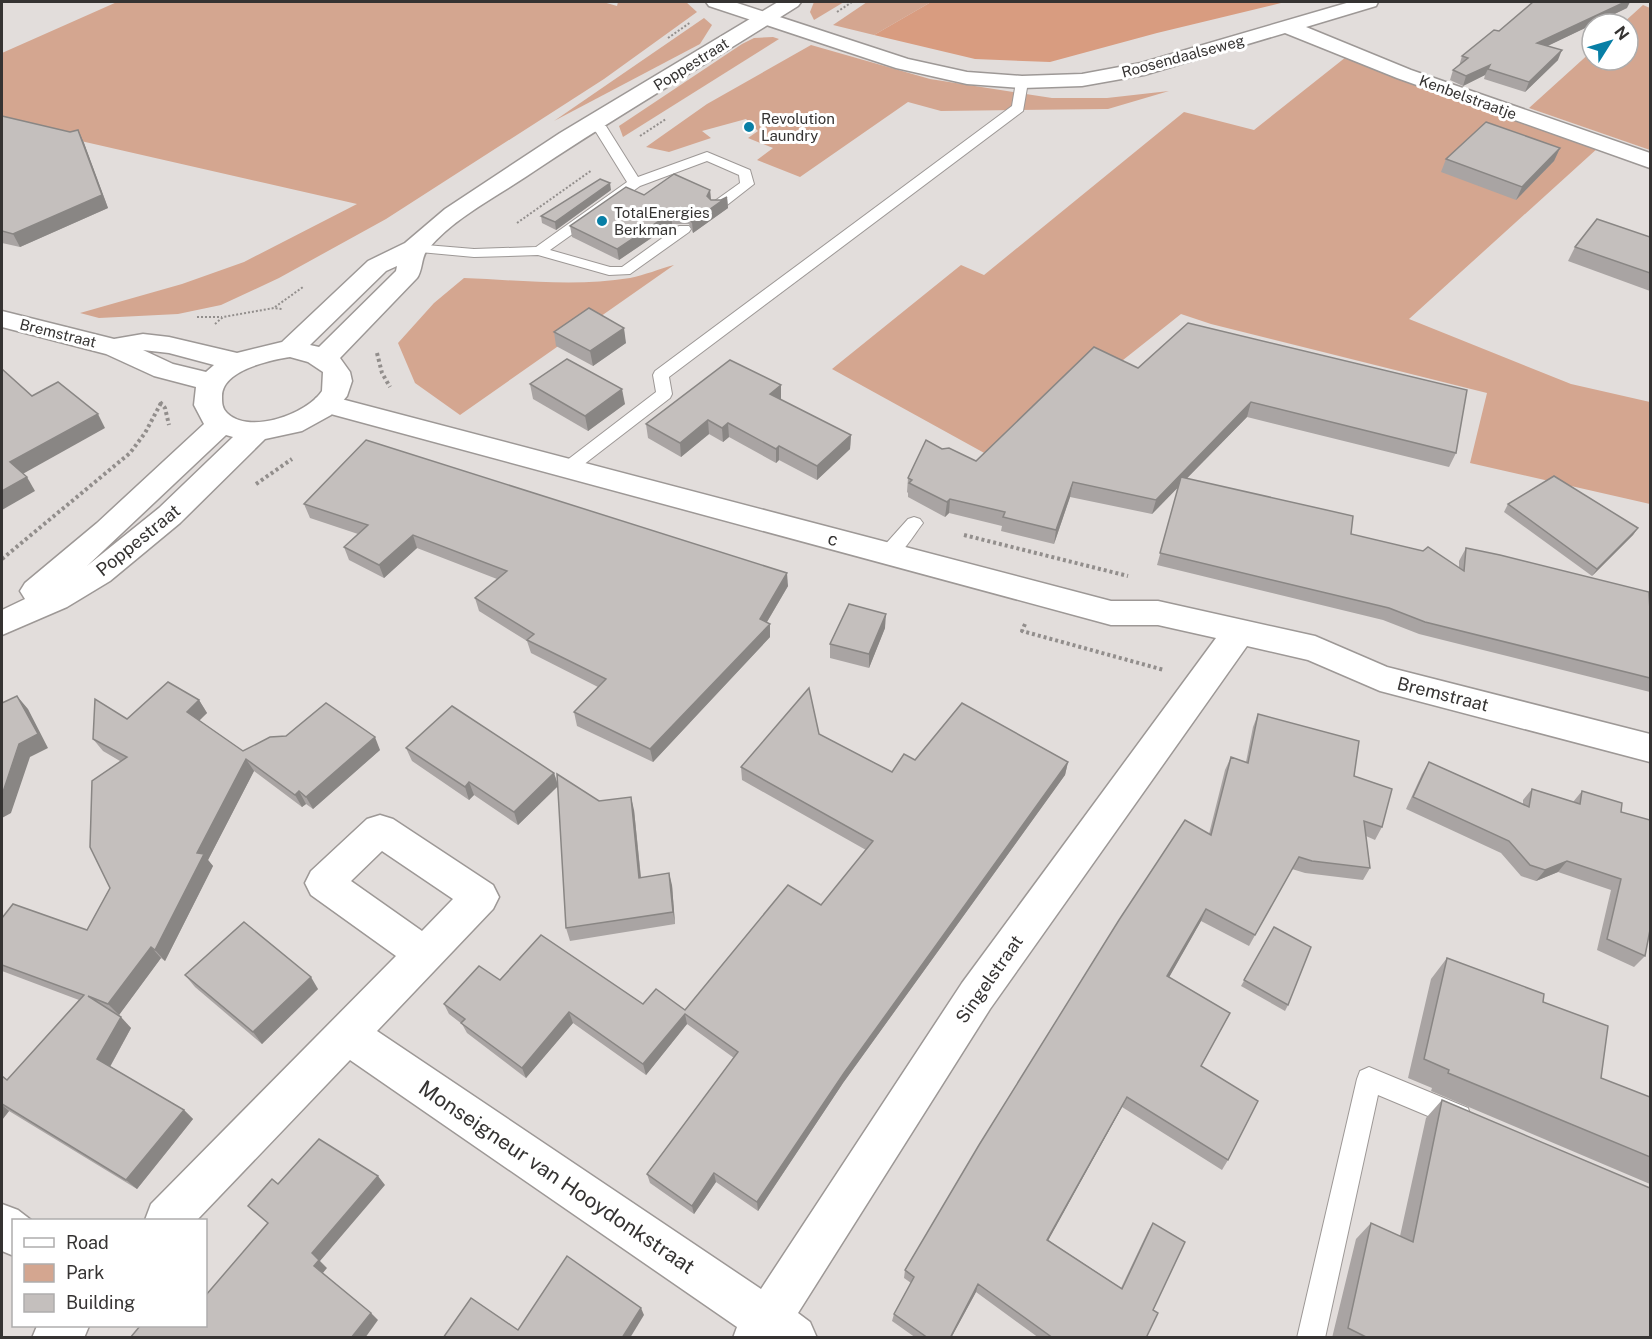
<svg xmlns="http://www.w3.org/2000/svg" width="1652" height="1339" viewBox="0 0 1652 1339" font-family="'Public Sans',sans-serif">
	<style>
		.green { fill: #d4a690 }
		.forest { fill: #d89c80 }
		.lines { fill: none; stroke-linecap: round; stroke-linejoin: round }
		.lane-casing { stroke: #9d9896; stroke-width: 2 }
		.street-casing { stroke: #9d9896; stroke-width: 3 }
		.secondary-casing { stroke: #9d9896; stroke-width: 3 }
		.path-far1 { stroke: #928e8c; stroke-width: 2; stroke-dasharray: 2 2; stroke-linecap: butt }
		.path { stroke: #928e8c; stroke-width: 4; stroke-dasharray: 3 3; stroke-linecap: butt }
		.lane { fill: #fff; fill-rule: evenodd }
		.street { fill: #fff; fill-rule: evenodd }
		.secondary { fill: #fff; fill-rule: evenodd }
		.wall { fill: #a9a4a3 }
		.shaded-wall { fill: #898684 }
		.building { fill: #c4bfbd; stroke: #898684; stroke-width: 1.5 }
		.poi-dot { fill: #087fa6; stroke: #fff; stroke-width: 2 }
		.labels { text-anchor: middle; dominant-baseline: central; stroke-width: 6; stroke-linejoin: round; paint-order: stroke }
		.far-street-label { font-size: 15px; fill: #353332; stroke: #fff }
		.far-poi-label { font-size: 15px; fill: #353332; stroke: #fff; text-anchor: start }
		.street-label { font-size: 18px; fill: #353332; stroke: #fff }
		.near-street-label { font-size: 21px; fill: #353332; stroke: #fff }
	</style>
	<rect width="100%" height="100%" fill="#e2dddb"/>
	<g class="green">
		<polygon points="117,2 603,2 617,6 618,2 686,2 697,12 604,79 386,219 279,278 221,305 178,314 99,318 80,313 182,284 244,262 357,204 2,123 2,53"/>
		<polygon points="814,2 844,2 814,20 810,12"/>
		<polygon points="867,2 931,2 874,35 833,25"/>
		<polygon points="1643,5 1650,8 1650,150 1529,108 1592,51 1592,60 1628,60 1628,24 1622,24"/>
		<polygon points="704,18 712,25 700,44 554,121"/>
		<polygon points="773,37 779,39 623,137 619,126 742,44 754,38"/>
		<polygon points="811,45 930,79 1052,98 1107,98 1169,91 1108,109 941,111 908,102 800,177 757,160 773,148 748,138 758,131 746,119 702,131 711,138 669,152 646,147 707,104"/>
		<polygon points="1346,57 1599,147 1409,319 1571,384 1650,402 1650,504 1470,463 1487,393 1211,324 1181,314 997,460 832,369 961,265 984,275 1184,112 1254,130"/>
		<path d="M674 265 460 415 415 383 398 343 434 303 464 278C518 280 576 287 630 278 645 275 659 269 674 265Z"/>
	</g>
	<polygon class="forest" points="931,2 1285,2 1157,33 1050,62 975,59 874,35"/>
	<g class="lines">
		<defs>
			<g id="lane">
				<polygon points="1022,78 1028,82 1023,111 669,377 672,394 670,398 574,472 562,472 559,468 562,464 656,392 653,375 655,371 1012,106 1016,82"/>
				<polygon points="589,120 606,126 638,177 707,152 750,170 754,184 722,209 712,209 710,206 712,203 740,183 739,175 707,161 640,186 550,250 610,267 622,267 679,226 689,226 691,229 689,232 630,274 609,275 538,255 474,257 409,251 407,248 409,245 414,244 474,249 536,247 627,182 596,132 582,124"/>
				<path d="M914 517 920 519 923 523 920 527C911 539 898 563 882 558L879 553 882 548 908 519Z"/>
				<polygon points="1369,1067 1468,1108 1471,1117 1468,1126 1459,1129 1378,1095 1325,1338 1297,1338 1357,1079 1360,1071"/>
			</g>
			<g id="street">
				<polygon points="706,2 734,2 908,59 967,72 1022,76 1082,74 1141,63 1350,2 1378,2 1376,6 1306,27 1411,70 1650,153 1650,168 1397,78 1285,33 1144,75 1082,86 1022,88 967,84 896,68 709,6"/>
				<path d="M326 395 1111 601H1158L1315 636 1387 667 1650 734V762L1380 691 1308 660 1247 646 990 1009 798 1313 810 1322 817 1338H733L737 1327 350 1060 197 1220H145L151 1204 396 956 311 895 305 883 311 871 367 819 380 815 393 819 493 885 499 897 493 909 377 1031 761 1289 962 983 1216 638 1158 625H1111L316 410 312 404 316 398ZM382 851 453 899 422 931 351 881Z"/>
				<polygon points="2,1204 18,1210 31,1220 14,1220 14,1256 2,1251"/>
				<polygon points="37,1326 89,1326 84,1338 32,1338"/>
			</g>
			<path id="secondary" d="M778 2H801L798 6C708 63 615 117 527 176 494 198 454 218 428 249 421 256 423 270 417 278L340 358 350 372 352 381 347 396 331 415 302 431 265 439 180 523 110 581 67 607 2 635V610L25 599 20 591 25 583 97 523 204 424 194 405 196 387 154 376 106 354 2 327V311L114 339 143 334 169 337 237 353 282 342 368 261 405 243 445 209 560 133ZM397 266 396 271 319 347 310 345 386 271ZM143 350 169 353 214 365 206 372 173 364ZM290 357 308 362 323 372 322 391C307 414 249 435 227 413 222 408 222 403 222 396 222 370 271 360 290 357ZM226 435 233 437 159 508 87 566Z"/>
		</defs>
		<use href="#lane" class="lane-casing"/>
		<use href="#street" class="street-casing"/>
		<use href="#secondary" class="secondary-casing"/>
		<g class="path-far1">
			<polyline points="837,12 852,2"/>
			<polyline points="668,38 691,22"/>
			<polyline points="640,136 666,119"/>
			<polyline points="517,223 592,170"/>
			<polyline points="275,307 303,287"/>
			<polyline points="197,317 222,317"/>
			<polyline points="215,324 223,317 274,308 282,309"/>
		</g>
		<g class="path">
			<polyline points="377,353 382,373 390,387"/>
			<polyline points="160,402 165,408 169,425"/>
			<polyline points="256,484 292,459"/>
			<polyline points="964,535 1128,576"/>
			<polyline points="2,559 130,453 145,433 161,403"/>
			<polyline points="1025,624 1022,631 1164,670"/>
		</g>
		<use href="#lane" class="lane"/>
		<use href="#street" class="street"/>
		<use href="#secondary" class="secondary"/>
	</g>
	<g class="wall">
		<polygon points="1627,8 1547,46 1558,60 1525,92 1484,79 1485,75 1463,86 1450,80 1453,70 1459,66 1462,56 1499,31"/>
		<polygon points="2,116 70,132 78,130 84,143 108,208 20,247 2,243"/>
		<polygon points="1560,148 1554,161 1516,200 1441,172 1446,159"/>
		<polygon points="611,190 556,230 542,223 541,216"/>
		<polygon points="710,190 711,200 721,200 727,197 728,208 693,233 689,224 672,224 619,260 572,237 570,226 644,195"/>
		<polygon points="1650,237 1650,291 1568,261 1575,247"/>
		<polygon points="554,332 626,343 593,366 556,346"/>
		<polygon points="1138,368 1456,453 1449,467 1247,417 1186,479 1351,534 1459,568 1459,561 1466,548 1650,611 1650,692 1419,634 1383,620 1157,565 1179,486 1152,514 1070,497 1054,544 1001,531 1002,526 949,513 945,517 908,497 908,493 907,492 908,478 942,449 976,461"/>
		<polygon points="530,384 625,404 588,431 533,399"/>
		<polygon points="781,385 781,400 851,435 850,449 817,480 779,460 776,463 729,437 723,442 709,434 681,457 648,438 646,424"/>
		<polygon points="304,504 788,586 767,622 770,624 770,637 653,762 577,726 574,712 598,687 531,653 527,641 479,611 475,598 497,579 417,548 384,578 349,560 344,547 358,534 310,518"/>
		<polygon points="1508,504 1638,528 1633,535 1592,576 1504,512"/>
		<polygon points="885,628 869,668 830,658 830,644"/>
		<polygon points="199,700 207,713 199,720 243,751 380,750 313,809 306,804 302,807 254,771 208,860 213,866 165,961 161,958 119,1015 116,1014 131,1028 110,1067 184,1110 193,1119 137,1189 9,1111 2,1120 2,1076 7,1080 79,1000 2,971 2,918 87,930 110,888 120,761 103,751 93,739 127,719"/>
		<polygon points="1258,714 1354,776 1382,827 1375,840 1366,836 1370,868 1363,880 1305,873 1292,869 1249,946 1201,921 1169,977 1201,1066 1228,1160 1222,1170 1122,1107 1048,1240 1121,1288 1148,1231 1153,1223 1153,1310 1146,1338 1039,1338 976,1292 951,1338 916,1338 892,1321 894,1314 911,1283 904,1278 905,1270 1209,834 1225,770 1231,757 1246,762 1253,727"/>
		<polygon points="819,734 892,772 915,760 1068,762 1065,775 843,1083 758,1211 716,1182 694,1214 650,1183 647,1174 734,1058 687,1024 646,1075 573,1023 526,1078 467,1033 462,1024 449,1014 444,1004 500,980 643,1004 685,1010 821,905 866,850 742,780 741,767"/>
		<polygon points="406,748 554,773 558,785 599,801 634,810 641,877 672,885 675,924 570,941 566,928 558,786 518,825 474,795 469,800 412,761"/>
		<polygon points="1429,762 1523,804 1523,800 1532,789 1573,802 1582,791 1621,812 1645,956 1634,967 1597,950 1611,890 1558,872 1536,881 1521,876 1501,853 1406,809 1422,774"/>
		<polygon points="1274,927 1288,1005 1285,1011 1241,986"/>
		<polygon points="1447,958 1543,1002 1601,1078 1650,1097 1650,1184 1431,1091 1432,1088 1408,1078 1431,979"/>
		<polygon points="185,975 318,989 262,1044 195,987"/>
		<polygon points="1442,1100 1650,1338 1332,1338 1356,1239 1371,1223 1400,1236 1426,1118"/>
	</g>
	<g class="shaded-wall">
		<polygon points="1625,2 1630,2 1627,8 1533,53 1537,43"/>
		<polygon points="1562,50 1558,60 1525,92 1529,82"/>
		<polygon points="1490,65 1485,75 1463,86 1466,76"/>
		<polygon points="78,130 84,143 108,208 20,247 13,234"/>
		<polygon points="1560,148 1554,161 1516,200 1522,187"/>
		<polygon points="610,183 611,190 556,230 555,222"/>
		<polygon points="710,190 711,201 707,196"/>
		<polygon points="727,197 728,208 693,233 692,222"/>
		<polygon points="671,213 672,224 619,260 617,249"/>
		<polygon points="624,328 626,343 593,366 590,351"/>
		<polygon points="781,385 781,399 770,409 770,394"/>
		<polygon points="622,389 625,404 588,431 585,416"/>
		<polygon points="1251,402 1247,417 1152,514 1156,500"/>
		<polygon points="98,414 105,428 19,476 10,462"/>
		<polygon points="708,420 709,434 681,457 680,443"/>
		<polygon points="728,423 729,437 723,442 722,428"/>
		<polygon points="851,435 850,449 817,480 817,466"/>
		<polygon points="779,446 779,460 776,463 776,449"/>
		<polygon points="27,477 35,491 2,510 2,491"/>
		<polygon points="1073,482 1070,497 1054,544 1056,530"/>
		<polygon points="950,499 949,513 945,517 947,502"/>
		<polygon points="1638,528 1633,535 1592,576 1597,569"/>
		<polygon points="413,535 417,548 384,578 379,565"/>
		<polygon points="787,573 788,586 761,632 760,619"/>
		<polygon points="886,614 885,628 869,668 869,654"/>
		<polygon points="770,624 770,637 653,762 650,749"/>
		<polygon points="17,696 28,709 48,748 30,757 11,813 2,818 2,795"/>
		<polygon points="199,700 207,713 195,725 187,712"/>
		<polygon points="375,737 380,750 313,809 306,797"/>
		<polygon points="246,759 254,771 208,860 213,866 165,961 155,950 197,853"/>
		<polygon points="1068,762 1065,775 843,1083 758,1211 757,1202 844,1073"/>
		<polygon points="554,773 558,786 518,825 514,812"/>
		<polygon points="469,782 474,795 469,800 465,787"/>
		<polygon points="299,791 306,804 302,807 295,795"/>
		<polygon points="631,797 634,810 642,890 639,878"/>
		<polygon points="1567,861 1558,872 1536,881 1545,870"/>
		<polygon points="669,873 672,885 675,924 673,912"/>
		<polygon points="1206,909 1201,921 1163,988 1167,976"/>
		<polygon points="151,947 161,958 119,1015 108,1004"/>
		<polygon points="311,977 318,989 262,1044 253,1032"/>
		<polygon points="569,1012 573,1023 526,1078 522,1068"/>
		<polygon points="685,1014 687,1024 646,1075 643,1064"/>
		<polygon points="121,1017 131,1028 108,1070 97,1059"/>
		<polygon points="1127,1097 1122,1107 1044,1248 1047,1240"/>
		<polygon points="2,1105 9,1111 2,1120"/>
		<polygon points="184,1110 193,1119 137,1189 126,1180"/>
		<polygon points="714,1173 716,1182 694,1214 692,1206"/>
		<polygon points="378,1176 385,1185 320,1261 327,1268 322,1274 314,1266 312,1253"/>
		<polygon points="978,1284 976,1292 951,1338 950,1338"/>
		<polygon points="641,1308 644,1315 630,1338 622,1338"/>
		<polygon points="371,1313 378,1320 365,1338 351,1338"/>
	</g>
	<g class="building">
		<polygon points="1533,2 1625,2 1537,43 1562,50 1529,82 1488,69 1490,65 1466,76 1453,70 1468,58 1462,56 1494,30 1499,31"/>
		<polygon points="2,116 70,132 78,130 102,195 13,234 2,231"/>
		<polygon points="1486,122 1560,148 1522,187 1446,159"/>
		<polygon points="674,174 710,190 707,196 711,200 721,200 727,197 692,222 688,213 671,213 617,249 570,226 626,187 644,195"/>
		<polygon points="600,179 610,183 555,222 541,216"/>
		<polygon points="1597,219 1650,237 1650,273 1575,247"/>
		<polygon points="589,308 624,328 590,351 554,332"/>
		<polygon points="1188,323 1467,390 1456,453 1251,402 1156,500 1073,482 1056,530 1003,517 1005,512 950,499 947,502 909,483 912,480 908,478 926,440 942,449 949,448 976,461 1094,347 1138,368"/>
		<polygon points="567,359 622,389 585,416 530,384"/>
		<polygon points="730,360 781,385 770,394 851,435 817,466 779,446 776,449 728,423 722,428 708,420 680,443 646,424"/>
		<polygon points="2,369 32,396 58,382 98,414 10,462 27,477 2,491"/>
		<polygon points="366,440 787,573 760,619 770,624 650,749 574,712 606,679 527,640 534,634 475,598 507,571 413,535 379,565 344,547 368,525 304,504"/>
		<polygon points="1554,476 1638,528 1597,569 1508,504"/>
		<polygon points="1181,477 1353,516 1351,534 1423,551 1428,547 1464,571 1466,548 1500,555 1649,592 1650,611 1650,678 1425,622 1389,608 1160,553"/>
		<polygon points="849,604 886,614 869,654 830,644"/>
		<polygon points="168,682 199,700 187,712 243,751 270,737 286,736 326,703 375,737 306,797 299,791 295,795 246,759 197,853 204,854 155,950 151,947 108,1004 88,996 121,1017 97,1059 184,1110 126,1180 2,1104 2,1076 7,1080 84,995 2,965 2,918 13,904 87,930 110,888 90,847 92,781 127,757 93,739 95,699 127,719"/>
		<polygon points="809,688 819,734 892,772 904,754 915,760 962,703 1068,762 844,1073 757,1202 714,1173 692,1206 647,1174 738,1052 685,1014 643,1064 569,1012 522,1068 461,1023 465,1019 444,1004 479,966 500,980 541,935 643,1004 656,989 685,1010 788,885 821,905 873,841 741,767"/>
		<polygon points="17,696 38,734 19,744 2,795 2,703"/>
		<polygon points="452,706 554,773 514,812 469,782 465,787 406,748"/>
		<polygon points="1258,714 1359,741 1354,776 1392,789 1382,827 1364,821 1370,868 1312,861 1299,857 1255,935 1206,909 1167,976 1230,1013 1201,1066 1258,1101 1228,1160 1127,1097 1047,1240 1122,1289 1153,1223 1185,1242 1153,1310 1158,1313 1146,1338 1053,1338 978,1284 950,1338 928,1338 894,1314 914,1277 905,1270 979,1145 1119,920 1185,820 1211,835 1231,757 1248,763"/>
		<polygon points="1429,762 1529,807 1532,789 1580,804 1582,791 1622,803 1621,812 1650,820 1650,930 1645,956 1607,939 1621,879 1567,861 1545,870 1530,865 1509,841 1413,797"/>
		<polygon points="557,774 599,801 631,797 639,878 669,873 673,912 566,928"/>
		<polygon points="244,922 311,977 253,1032 185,975"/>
		<polygon points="1274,927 1311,947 1288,1005 1244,980"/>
		<polygon points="1447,958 1544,994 1543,1002 1608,1026 1601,1078 1650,1097 1650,1157 1448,1073 1449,1070 1424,1059"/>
		<polygon points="1442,1100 1650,1188 1650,1338 1368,1338 1348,1328 1371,1223 1413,1242"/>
		<polygon points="319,1139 378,1176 312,1253 319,1260 314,1266 371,1313 351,1338 130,1338 140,1326 206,1326 206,1295 268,1223 248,1206 272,1179 278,1184"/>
		<polygon points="567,1256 641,1308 622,1338 443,1338 471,1298 518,1330"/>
	</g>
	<g class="poi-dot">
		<circle cx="749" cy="127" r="6"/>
		<circle cx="602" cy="221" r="6"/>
	</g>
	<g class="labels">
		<g class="far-street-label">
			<text transform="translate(1183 56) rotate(-15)">Roosendaalseweg</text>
			<text transform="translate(691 64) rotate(-32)">Poppestraat</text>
			<text transform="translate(1468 97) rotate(20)">Kenbelstraatje</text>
			<text transform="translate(58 333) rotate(14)">Bremstraat</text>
		</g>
		<g class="far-poi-label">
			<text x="761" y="118">Revolution<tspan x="761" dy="17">Laundry</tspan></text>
			<text x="614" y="212">TotalEnergies<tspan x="614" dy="17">Berkman</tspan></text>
		</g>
		<g class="street-label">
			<text transform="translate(833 539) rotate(14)">c</text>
			<text transform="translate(138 540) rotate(-39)">Poppestraat</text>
			<text transform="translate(1443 694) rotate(14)">Bremstraat</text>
			<text transform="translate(989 979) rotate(-55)">Singelstraat</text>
		</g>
		<g class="near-street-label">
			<text transform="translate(557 1177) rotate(34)">Monseigneur van Hooydonkstraat</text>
		</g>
	</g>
	<rect width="1652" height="1339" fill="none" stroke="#353332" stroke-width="6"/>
	<rect x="12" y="1219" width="195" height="108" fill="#ffffff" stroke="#aeadad" stroke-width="1.5"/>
	<rect x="24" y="1238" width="30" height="9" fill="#ffffff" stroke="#aeadad" stroke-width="1.5"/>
	<text x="66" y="1249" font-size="18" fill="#353332">Road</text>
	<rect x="24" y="1264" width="30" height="18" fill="#d4a690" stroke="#aeadad" stroke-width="1.5"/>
	<text x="66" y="1279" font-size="18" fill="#353332">Park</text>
	<rect x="24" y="1294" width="30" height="18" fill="#c4bfbd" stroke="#aeadad" stroke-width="1.5"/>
	<text x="66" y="1309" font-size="18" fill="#353332">Building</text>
	<g transform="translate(1610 42) rotate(53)"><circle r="28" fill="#ffffff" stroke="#aeadad" stroke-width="1.5"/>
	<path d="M0-4.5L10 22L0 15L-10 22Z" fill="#087fa6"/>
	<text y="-9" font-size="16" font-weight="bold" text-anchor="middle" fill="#353332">N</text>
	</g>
</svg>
